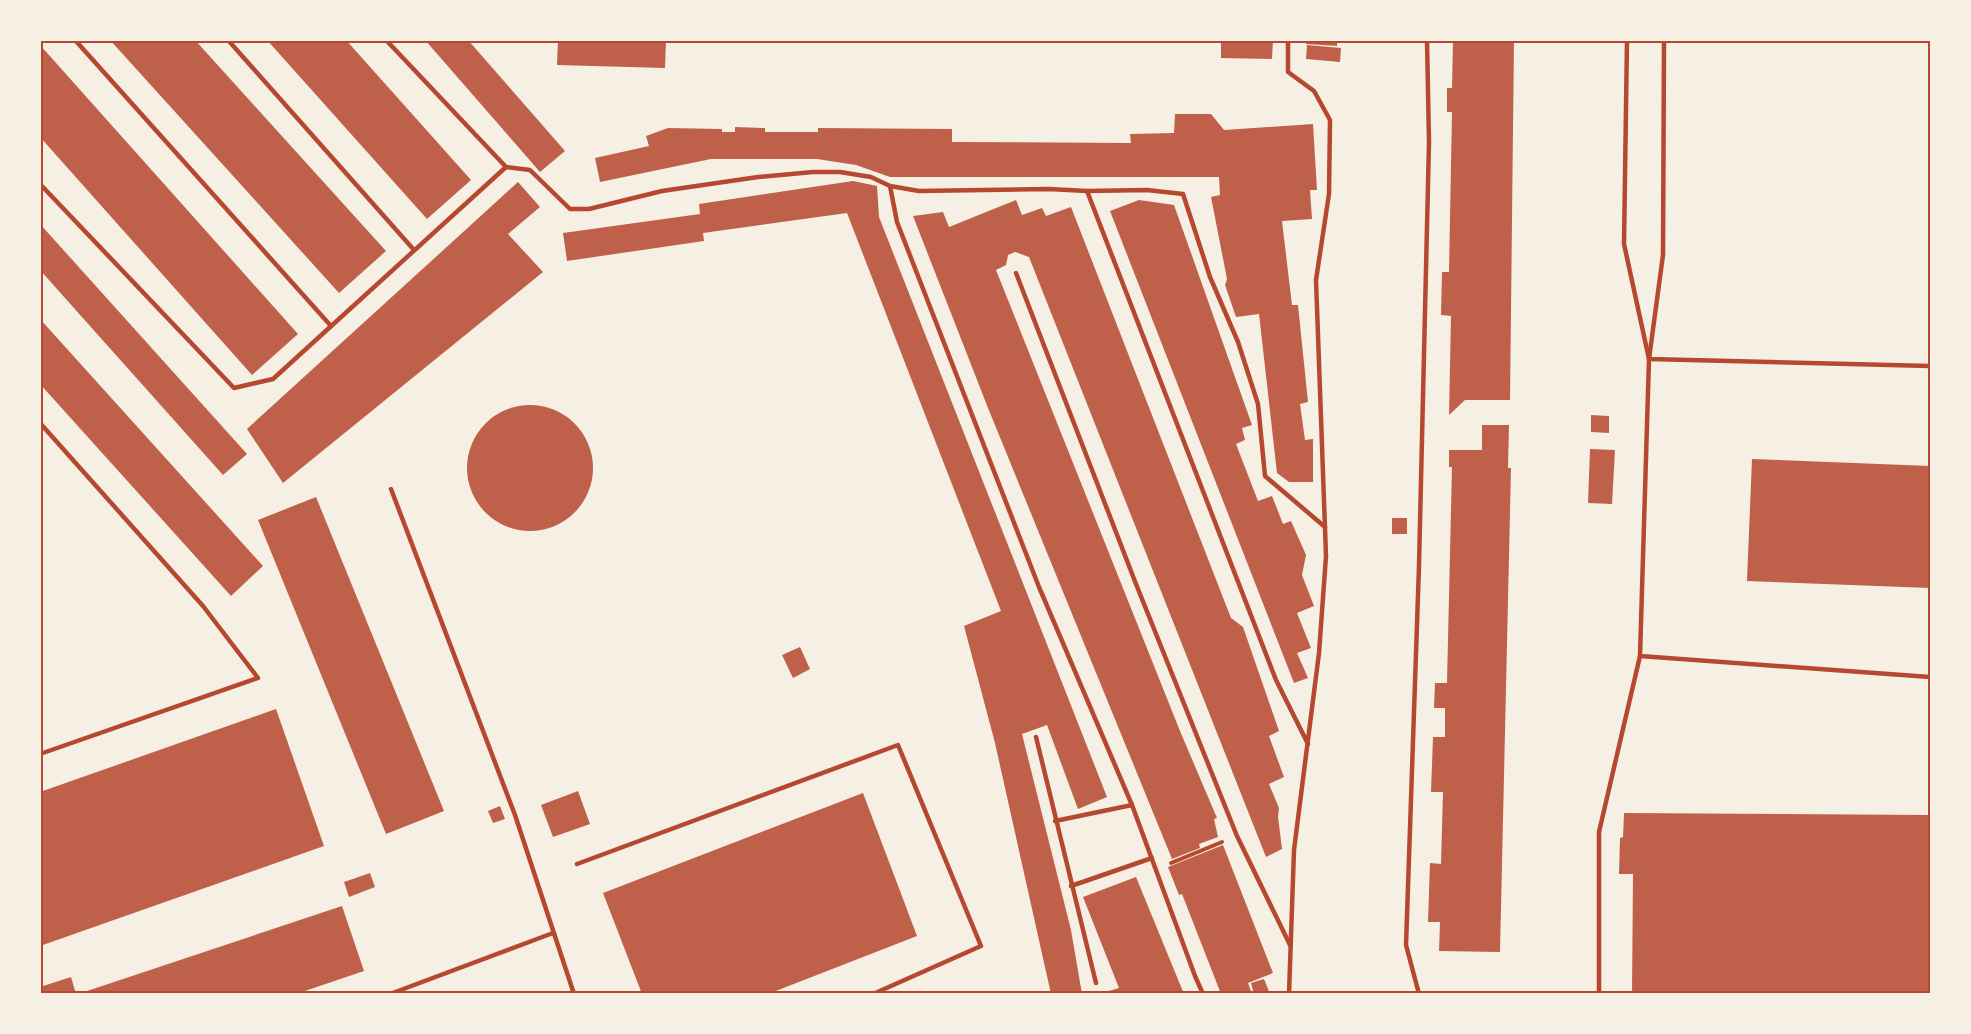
<svg xmlns="http://www.w3.org/2000/svg" width="1971" height="1034" viewBox="0 0 1971 1034" font-family="Montserrat,sans-serif">
	<style>
		.building { fill: #bf614a }
		.lines { fill: none; stroke-linecap: round; stroke-linejoin: round }
		.path { stroke: #b5482f; stroke-width: 4 }
		.service { stroke: #b5482f; stroke-width: 4.5 }
		.neatline { fill: none; stroke: #b5482f; stroke-width: 2 }
	</style>
	<rect width="100%" height="100%" fill="#f6efe4"/>
	<g class="building">
		<polygon points="110,40 195,40 386,251 339,293"/>
		<polygon points="267,40 346,40 471,180 427,219"/>
		<polygon points="425,40 468,40 565,151 540,172"/>
		<polygon points="558,40 666,40 665,68 557,65"/>
		<polygon points="1221,40 1273,40 1272,59 1221,58"/>
		<polygon points="1306,40 1337,40 1337,46 1306,44"/>
		<polygon points="1453,40 1514,40 1510,400 1465,400 1449,415 1451,316 1441,315 1442,272 1449,272 1452,112 1447,112 1447,88 1452,88"/>
		<polygon points="40,45 298,334 252,375 40,137"/>
		<polygon points="1307,45 1341,48 1340,62 1306,59"/>
		<polygon points="1175,114 1211,114 1224,130 1313,124 1317,190 1310,190 1312,219 1282,221 1292,305 1298,305 1308,402 1300,404 1305,440 1313,439 1313,482 1289,482 1277,473 1259,314 1236,317 1225,285 1227,279 1211,197 1220,195 1219,177 890,177 856,165 817,159 711,159 600,182 595,158 649,146 646,136 668,128 722,129 722,132 735,132 735,127 765,128 765,132 818,132 818,128 952,129 952,142 1131,143 1130,134 1174,133"/>
		<polygon points="853,181 877,186 879,217 1107,797 1078,809 1047,725 1022,734 1071,930 1082,994 1051,994 995,743 964,626 1001,611 847,213 703,233 704,241 567,261 563,233 700,214 699,204"/>
		<polygon points="518,182 540,207 508,234 543,272 283,483 247,429"/>
		<polygon points="1016,200 1022,215 1042,208 1046,216 1071,207 1231,618 1243,627 1279,731 1269,736 1284,777 1269,784 1279,808 1278,817 1282,849 1266,857 1029,257 1015,252 1008,255 1006,265 996,270 1180,731 1217,818 1214,819 1218,837 1199,844 1200,848 1172,859 988,408 913,216 943,212 949,227"/>
		<polygon points="1139,200 1174,205 1252,425 1242,428 1245,440 1236,444 1258,501 1272,496 1283,524 1291,521 1306,555 1302,575 1314,606 1297,613 1311,648 1297,653 1308,678 1294,683 1110,211"/>
		<polygon points="40,224 247,454 223,475 40,270"/>
		<polygon points="40,319 263,566 231,596 40,384"/>
		<circle cx="530" cy="468" r="63"/>
		<polygon points="1591,415 1609,416 1609,433 1591,432"/>
		<polygon points="1482,425 1509,425 1508,468 1511,468 1500,952 1439,951 1440,922 1428,922 1430,863 1441,864 1443,792 1431,792 1433,737 1445,737 1445,708 1434,708 1435,683 1447,683 1452,467 1449,467 1449,450 1482,450"/>
		<polygon points="1590,449 1615,450 1612,504 1588,503"/>
		<polygon points="1752,459 1930,466 1930,588 1747,581"/>
		<polygon points="316,497 444,811 386,834 258,520"/>
		<rect x="1392" y="518" width="15" height="16"/>
		<polygon points="800,647 810,669 793,678 782,655"/>
		<polygon points="276,709 324,846 40,946 40,792"/>
		<polygon points="578,791 590,824 553,837 541,805"/>
		<polygon points="863,793 917,936 768,994 642,994 603,893"/>
		<polygon points="500,806 505,819 493,823 488,811"/>
		<polygon points="1624,813 1930,815 1930,994 1632,994 1633,874 1619,874 1620,838 1623,837"/>
		<polygon points="1223,845 1273,973 1248,983 1252,994 1221,994 1182,894 1179,895 1168,867"/>
		<polygon points="370,873 375,887 349,897 344,882"/>
		<polygon points="1136,877 1184,994 1098,994 1119,988 1083,897"/>
		<polygon points="342,906 364,971 296,994 78,994"/>
		<polygon points="71,977 76,994 40,994 40,987"/>
		<polygon points="1264,979 1270,994 1254,994 1251,983"/>
	</g>
	<g class="lines">
		<polyline class="path" points="1171,863 1222,842"/>
		<g class="service">
			<polyline points="75,40 331,326"/>
			<polyline points="228,40 414,250"/>
			<polyline points="386,40 506,167 530,170 570,209 589,209 662,191 758,177 813,172 840,172 871,177 890,186 919,191 1049,189 1087,191 1147,190 1183,194 1210,277 1238,342 1258,404 1265,476 1325,527"/>
			<polyline points="1288,40 1288,72 1314,91 1330,120 1329,194 1316,280 1326,556 1319,653 1294,850 1289,994"/>
			<polyline points="1627,40 1624,244 1649,359 1930,366"/>
			<polyline points="1664,40 1663,255 1649,359 1640,656 1930,677"/>
			<polyline points="40,184 234,388 273,379 506,167"/>
			<polyline points="890,186 897,222 1039,587 1132,805 1195,976 1203,994"/>
			<polyline points="1087,191 1276,680 1308,744"/>
			<polyline points="1016,273 1136,584 1237,836 1290,945"/>
			<polyline points="40,423 203,606 258,678 40,754"/>
			<polyline points="391,489 515,815 574,994"/>
			<polyline points="1036,737 1096,983"/>
			<polyline points="1055,821 1132,805"/>
			<polyline points="577,864 898,745 981,946 873,994"/>
			<polyline points="1071,886 1152,858"/>
			<polyline points="390,994 553,933"/>
			<polyline points="1419,994 1406,945 1419,566 1429,142 1427,40"/>
			<polyline points="1599,994 1599,832 1640,656"/>
		</g>
	</g>
	<rect width="1971" height="1034" fill="none" stroke="#f6efe4" stroke-width="84"/>
	<rect x="42" y="42" width="1887" height="950" class="neatline"/>
</svg>
